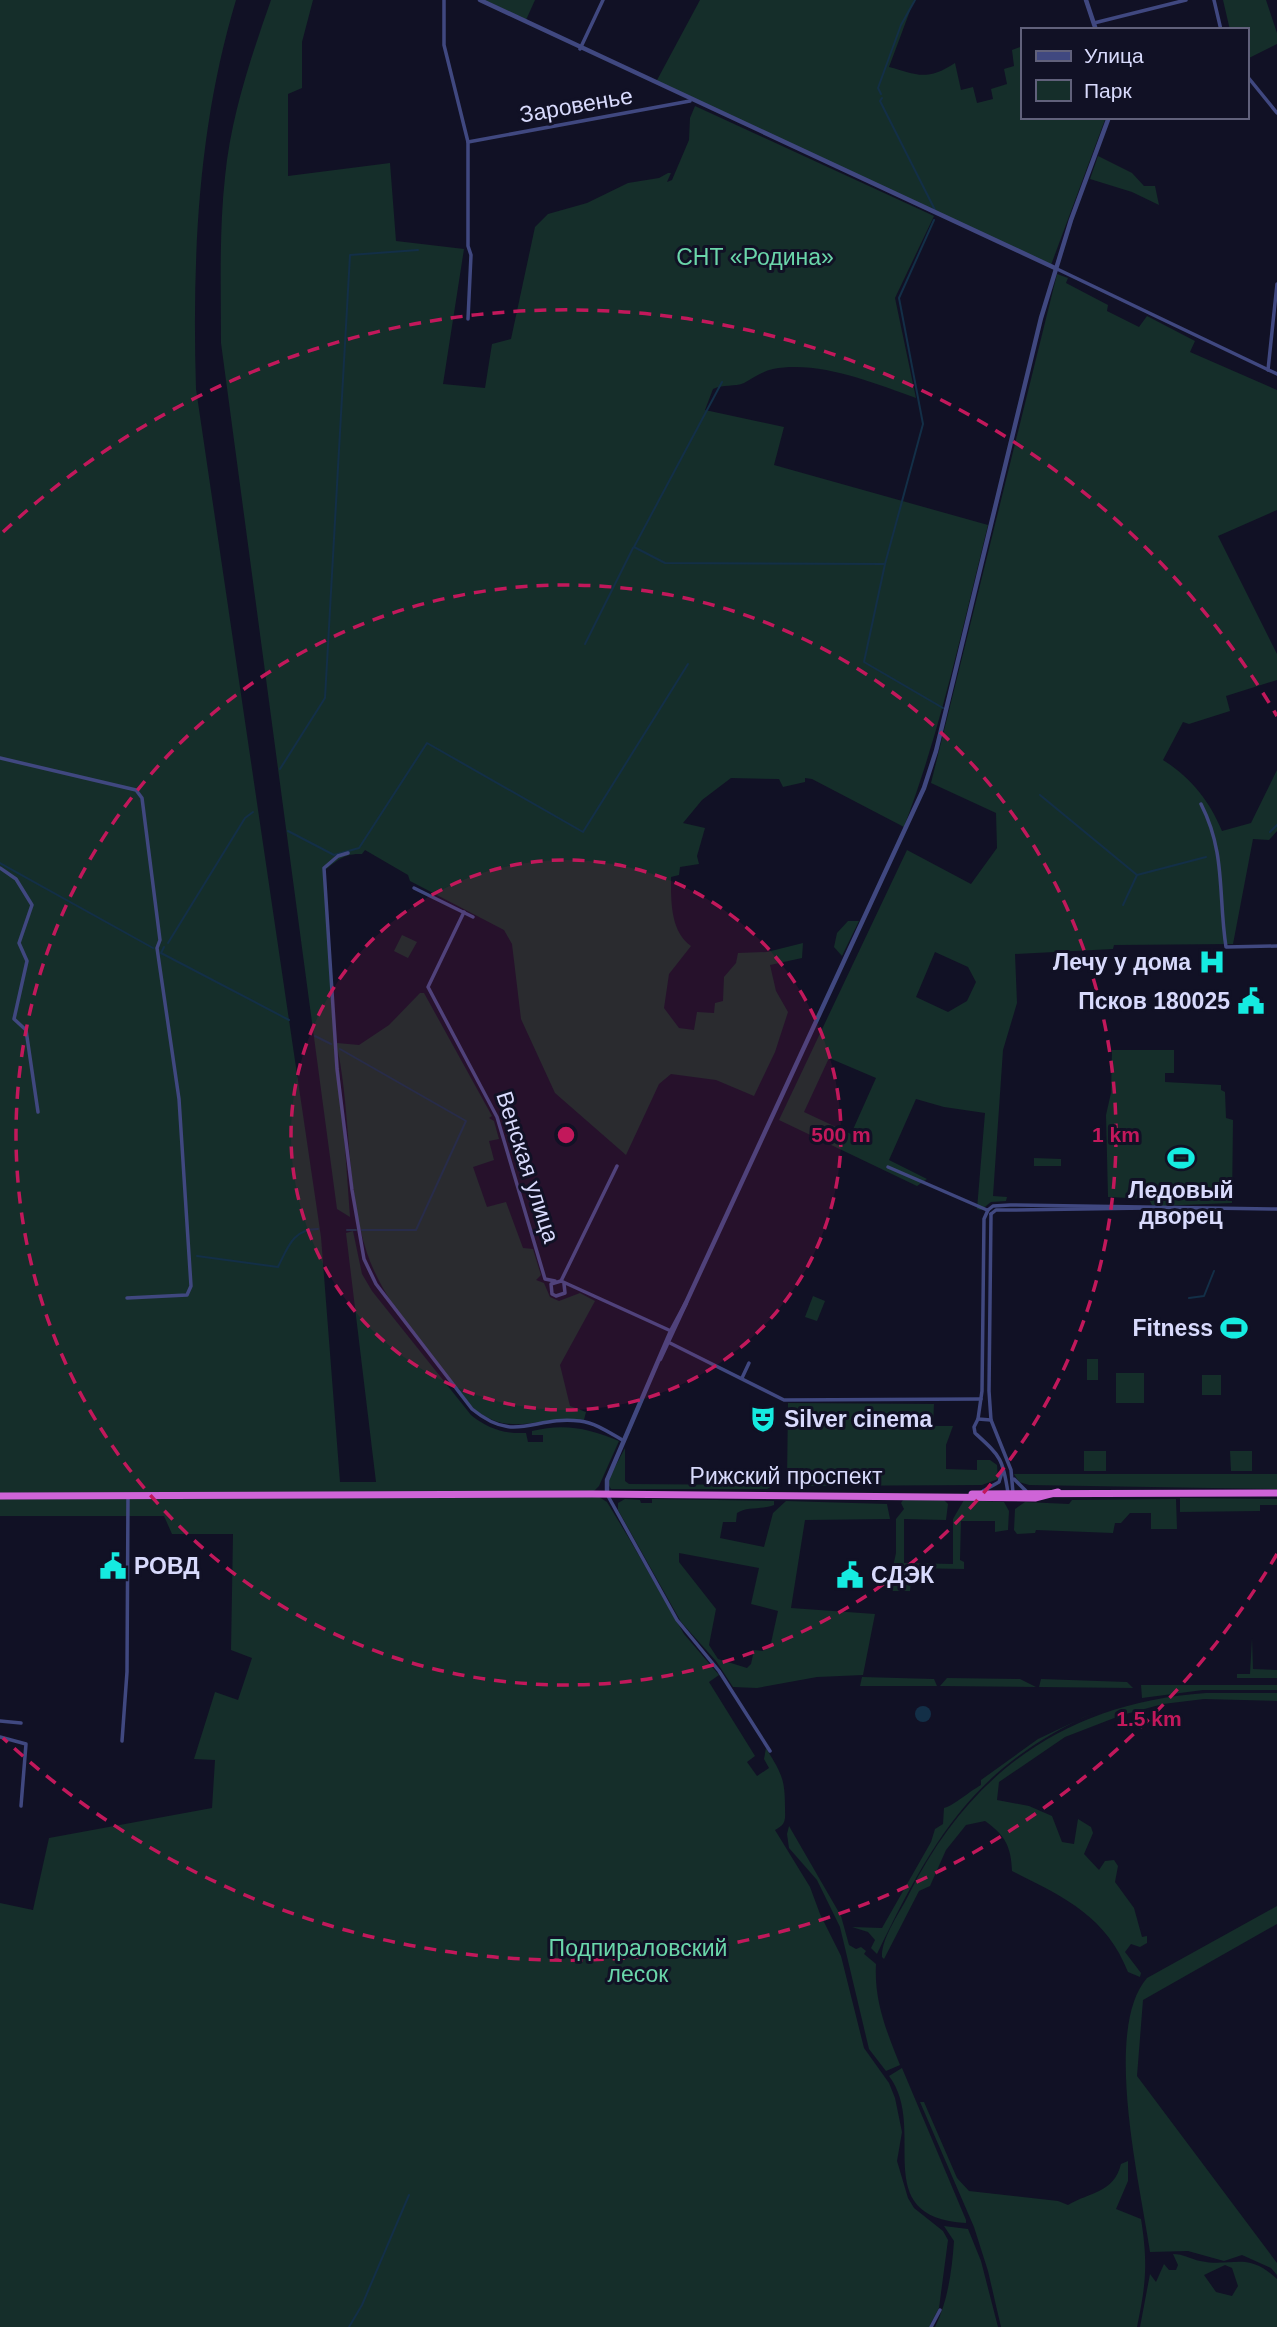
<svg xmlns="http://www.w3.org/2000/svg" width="1277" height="2327" viewBox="0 0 1277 2327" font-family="Helvetica,sans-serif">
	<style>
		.green { fill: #152e2a; fill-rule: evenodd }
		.water { fill: #132f47 }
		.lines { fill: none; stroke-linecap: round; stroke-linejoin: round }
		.stream { stroke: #132f47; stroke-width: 2 }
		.minor { stroke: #404880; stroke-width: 3.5 }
		.tertiary { stroke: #404880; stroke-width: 4.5 }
		.trunk { stroke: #ce64d7; stroke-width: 7 }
		.ring { fill: none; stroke: #c2185b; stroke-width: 3.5; stroke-dasharray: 12 9 }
		.labels { text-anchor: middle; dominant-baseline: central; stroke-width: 6; stroke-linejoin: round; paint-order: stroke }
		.street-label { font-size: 23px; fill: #d8dafc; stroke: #111125 }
		.park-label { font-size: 23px; fill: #6ad6aa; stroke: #111125 }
		.poi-label { font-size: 23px; font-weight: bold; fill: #d8dafc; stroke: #111125; text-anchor: end }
		.centre { fill: #c2185b; stroke: #111125; stroke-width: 3.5 }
		.ring-label { font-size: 21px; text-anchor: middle; font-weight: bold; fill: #c2185b; stroke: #111125; stroke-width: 6; stroke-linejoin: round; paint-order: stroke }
	</style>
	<rect width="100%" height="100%" fill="#111125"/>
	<g class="green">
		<path d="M0 0H236C198 126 192 258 196 389L321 1237 340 1482H376L346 1233 353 1231 362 1274 372 1291 471 1415C488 1429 505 1434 526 1433L528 1442H543V1435H532V1431C563 1423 589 1428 619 1441L599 1486 594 1491 0 1493Z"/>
		<path d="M271 0H313L302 42V88L288 94V176L390 163 396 241 464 249 443 384 485 388 492 344 511 339 535 227 548 214 587 203 628 183 659 178 668 173H671L667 182 672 180 689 140 690 118 695 106 934 216 895 298 916 398C874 383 819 360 773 369 763 371 753 378 744 383 735 387 723 384 713 389L705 410 784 427 774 465 988 525C963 626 941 729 904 827L812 779 805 778V782L783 787 779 779 731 778 702 800 683 823 705 828 697 856 699 864 680 867 679 875 671 877C671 900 670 931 691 946L669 974 664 1008 679 1028 694 1030 697 1012 714 1013 715 1003 723 1001 724 977 736 963 738 953 767 952 803 943 802 958 770 965 776 991 788 1012 775 1052 754 1096 716 1080 671 1074 659 1084 626 1155 555 1093 521 1019 512 944 504 930 410 881 408 875 365 850 362 854C342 853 337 862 323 871L337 1043 359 1045 389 1025 420 993H424L492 1116 489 1118 494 1121 499 1139 489 1141 494 1160 473 1167 487 1207 506 1202 523 1248 533 1249 541 1275 536 1280 544 1283 550 1297 559 1301 580 1293 595 1301 560 1365 570 1406 586 1412 584 1420C540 1414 512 1440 473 1408 438 1363 385 1307 367 1253 346 1188 351 1117 338 1051L350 1217 337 1209 221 343C221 287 219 232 225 177 231 116 251 57 271 0Z"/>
		<polygon points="485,0 535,0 526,20"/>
		<path d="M700 0H914L889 67C914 73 925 83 955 63L961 90 973 87 977 103 993 99 991 89 1007 84 1004 69 1014 66 1012 50 1023 46V117H1106L1051 265 656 82Z"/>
		<polygon points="1223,0 1266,0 1277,33 1277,44 1247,59 1247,30 1230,30"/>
		<polygon points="1098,156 1132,173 1144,186 1155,186 1159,205 1132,192 1090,179"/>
		<path d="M1057 274 1068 278 1066 283 1108 305 1107 311 1139 327 1147 316 1195 341 1190 352 1277 390V510L1218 536 1277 654V680L1226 696 1230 711 1189 724 1183 722 1163 760C1191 778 1209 800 1222 831L1251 823 1277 770V831L1269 840 1253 839 1233 944 1114 945 1113 949 1015 954 1017 1003 1003 1050 993 1196 1007 1197 1006 1201 991 1202 981 1210 977 1209 985 1113 944 1107 916 1099 889 1160 927 1179 917 1186 779 1120 907 850 971 884 997 848 996 813 931 783ZM935 952 968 967 976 982 967 1001 948 1012 916 997ZM829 1058 876 1078 851 1134 804 1112Z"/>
		<polygon points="848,921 859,921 842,956 834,947 837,933"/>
		<polygon points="402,935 417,942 408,958 394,951"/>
		<polygon points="1112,1050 1174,1050 1174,1073 1165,1073 1165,1082 1221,1085 1221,1090 1225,1092 1226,1118 1233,1120 1232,1203 1157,1206 1152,1205 1149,1199 1108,1197 1106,1115 1111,1093"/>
		<polygon points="1034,1158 1061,1159 1061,1166 1034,1166"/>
		<polygon points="1156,1213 1209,1213 1211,1215 1193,1221 1156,1220"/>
		<polygon points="813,1296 825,1301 817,1321 805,1317"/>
		<rect x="1087" y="1359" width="11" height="21"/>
		<rect x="1116" y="1373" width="28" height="30"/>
		<rect x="1202" y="1375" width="19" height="20"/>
		<polygon points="788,1403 934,1404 933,1426 953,1426 946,1445 946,1469 977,1470 977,1460 990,1460 997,1465 998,1479 982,1485 796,1486 787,1481"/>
		<polygon points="625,1448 625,1481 629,1484 775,1485 767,1489 611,1489 607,1482"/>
		<rect x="1084" y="1451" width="22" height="20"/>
		<polygon points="1230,1451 1252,1451 1252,1471 1231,1471"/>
		<polygon points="1014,1474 1277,1474 1277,1489 1029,1485 1019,1482"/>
		<path d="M599 1497 607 1502 630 1540 684 1634 719 1675 709 1682 755 1756 747 1762 757 1776 769 1768 764 1759 766 1748C781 1773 785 1778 785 1807 785 1819 787 1824 775 1830L810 1887 820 1914 841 1956 864 2048 889 2083 895 2098 902 2132 897 2161 908 2198 914 2208 943 2231 948 2240 939 2308 930 2325 935 2327C948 2301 952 2270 954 2241L944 2226 968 2229 981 2261 998 2327H0V1903L33 1910 49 1838 212 1808 215 1760 194 1759 215 1692 238 1700 252 1658 231 1650 233 1534H172L164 1516H0V1499Z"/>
		<polygon points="1180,1498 1277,1499 1277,1505 1260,1505 1260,1511 1180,1512"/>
		<path d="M625 1499 640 1500 641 1503H652V1499L774 1501V1505C762 1510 747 1506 737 1513L736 1522H723L720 1538 764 1547 773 1513 786 1501 887 1504 890 1519 805 1520 791 1608 875 1614 863 1675 817 1677 757 1688 733 1687 716 1661 681 1622 618 1510V1503ZM679 1553 759 1568 751 1604 778 1611 771 1643 763 1651 754 1650 751 1664 747 1668 718 1659 709 1645 716 1609 679 1562Z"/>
		<polygon points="943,1499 948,1504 946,1520 904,1519 904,1563 953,1564 953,1519 964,1500 1004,1502 1009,1511 1008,1530 995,1532 995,1521 961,1521 960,1560 964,1562 964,1569 912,1568 910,1591 893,1591 889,1585 896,1553 896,1519 904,1509 901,1503 903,1500"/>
		<polygon points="1176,1499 1177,1529 1151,1529 1151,1513 1130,1513 1121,1523 1115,1523 1113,1533 1036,1530 1035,1533 1017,1534 1014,1530 1015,1509 1025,1502 1069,1504 1072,1500"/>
		<polygon points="1252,1638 1253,1669 1277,1670 1277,1678 1237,1678 1237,1674 1250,1674"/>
		<polygon points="862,1677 934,1679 937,1686 860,1686"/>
		<polygon points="947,1678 1020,1679 1036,1687 940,1686"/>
		<polygon points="1041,1679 1127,1682 1133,1688 1039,1687"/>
		<polygon points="1141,1685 1277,1685 1277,1690 1203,1690 1142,1698"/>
		<path d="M1206 1693H1277V1701L1204 1699 1163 1704 1122 1715 1065 1737 999 1782 997 1800 1029 1806 1052 1816 1062 1842 1074 1844 1078 1819 1091 1827 1093 1833 1084 1854 1099 1870 1105 1861 1114 1860 1118 1866 1115 1882 1134 1908 1142 1937 1147 1936V1943L1140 1947 1131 1944 1125 1952 1141 1973 1140 1977 1128 1972C1106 1916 1064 1897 1012 1871 1011 1846 1005 1835 985 1821L966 1825 946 1850 930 1886 919 1891 884 1959 882 1957C881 1938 901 1911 909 1894 971 1770 1068 1703 1206 1693Z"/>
		<path d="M1095 1712C973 1767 933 1839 877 1954L871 1948 875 1940 868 1932 852 1927 882 1928 931 1842 935 1829 943 1824 944 1808C953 1806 970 1791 981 1785V1780L1038 1739Z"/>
		<path d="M789 1826 841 1916 849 1945 856 1949 861 1947 866 1951 864 1954 876 1964C874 2001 886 2030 900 2065L886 2071 869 2049 840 1927 817 1880 789 1848 787 1834Z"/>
		<path d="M1277 1906V1924L1143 2000 1137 2076 1277 2263V2275L1271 2268 1242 2255 1224 2261 1188 2251 1150 2252C1141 2187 1102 2030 1147 1978Z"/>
		<path d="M902 2068 966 2220V2223C866 2217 929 2129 889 2076Z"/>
		<path d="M920 2102H924L957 2178 969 2191 1058 2201 1068 2205C1090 2192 1114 2193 1121 2164L1128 2161V2181L1116 2209 1141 2219C1148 2263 1146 2284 1137 2327H1001L988 2271 974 2227Z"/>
		<path d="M1173 2254C1183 2254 1191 2259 1200 2261 1233 2268 1246 2250 1277 2279V2327H1140L1150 2274 1156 2282 1164 2264 1169 2270H1176L1178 2265ZM1225 2265 1232 2268 1238 2286 1232 2296 1216 2292 1204 2275Z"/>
	</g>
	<circle class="water" cx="923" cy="1714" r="8"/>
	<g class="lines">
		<g class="stream">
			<polyline points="881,94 878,88 901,25 915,0"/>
			<polyline points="882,98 880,101 935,210"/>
			<polyline points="934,220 899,298 923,424 885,564 864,662 943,708"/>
			<polyline points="722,382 634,547 665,563 884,564"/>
			<polyline points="585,644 633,548"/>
			<polyline points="280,769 325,698 350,255 418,250"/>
			<polyline points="1040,795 1137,875"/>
			<polyline points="288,831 334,855 359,848 427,743 583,832 688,664"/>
			<polyline points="1270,832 1277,825"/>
			<polyline points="0,863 153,948"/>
			<polyline points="1123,905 1137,875 1206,857"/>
			<polyline points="168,943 245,818 253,812"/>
			<polyline points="164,947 161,953 289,1020"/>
			<polyline points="315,1036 331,1044"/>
			<polyline points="340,1049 466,1121 416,1230 362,1230"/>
			<polyline points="347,1230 356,1230"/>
			<path d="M197 1256 278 1267C288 1247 293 1229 318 1229"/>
			<polyline points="1189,1298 1204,1296 1214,1271"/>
			<polyline points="349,2327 362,2305 409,2195"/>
		</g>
		<g class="minor">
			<polyline points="444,0 444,45 468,142 468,246 471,255 468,319"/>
			<polyline points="1214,0 1221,30"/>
			<polyline points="1094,23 1186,0"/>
			<polyline points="580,49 603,0"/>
			<polyline points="1247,76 1277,113"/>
			<polyline points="468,142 690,101"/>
			<polyline points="1055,268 1277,374"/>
			<polyline points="1268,370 1277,284"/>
			<polyline points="0,758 136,790 142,798 160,940 157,948 179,1099 191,1286 187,1295 127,1298"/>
			<path d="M1201 804C1226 853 1218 895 1226 947L1277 946"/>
			<path d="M348 853 338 856 324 868 337 1069 352 1190 364 1259 376 1284 472 1409C516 1445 533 1415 580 1421 596 1423 610 1433 624 1441"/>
			<polyline points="0,868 16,879 32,905 19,943 27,961 14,1019 26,1030 38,1112"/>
			<polyline points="414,888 473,917"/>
			<polyline points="464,912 428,987 497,1117 545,1279 555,1281"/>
			<polyline points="888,1167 987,1210"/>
			<path d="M988 1210 984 1219 982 1391 978 1419 974 1427 975 1433C1000 1456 1003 1458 1008 1493"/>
			<polyline points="988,1210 993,1206 1010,1205 1277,1209"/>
			<polyline points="991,1214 989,1391 991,1420 1011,1470 1013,1493"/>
			<polyline points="991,1214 996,1210 1010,1210 1147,1208"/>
			<polyline points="561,1281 617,1166"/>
			<polyline points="564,1284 565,1293 556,1296 552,1294 551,1284 561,1281 671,1331"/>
			<polyline points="670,1343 784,1400 981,1399"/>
			<polyline points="742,1378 749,1363"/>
			<polyline points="978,1419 991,1420"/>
			<polyline points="1014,1479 1026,1491"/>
			<polyline points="983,1491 999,1482 1003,1469"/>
			<polyline points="608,1496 677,1620 719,1671 770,1751"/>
			<polyline points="0,1721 21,1723"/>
			<polyline points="0,1737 26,1744 21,1806"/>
			<polyline points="122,1741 127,1672 128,1496"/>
			<polyline points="931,2327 940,2310"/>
		</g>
		<g class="tertiary">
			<polyline points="480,0 1055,268"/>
			<polyline points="1086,0 1096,30"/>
			<polyline points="660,1359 924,788 936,751 1041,318 1071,220 1109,117"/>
			<polyline points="607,1494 607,1480 671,1331 686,1303"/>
		</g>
		<g class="trunk">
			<polyline points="972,1494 1277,1493"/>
			<polyline points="0,1496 592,1494 1035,1498 1058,1492"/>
		</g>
	</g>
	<circle cx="566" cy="1135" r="275" fill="#c2185b" fill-opacity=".12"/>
	<g class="ring">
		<circle cx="566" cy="1135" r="275"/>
		<circle cx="566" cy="1135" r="550"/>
		<path d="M1277 1554A825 825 0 0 1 3 1738M3 532A825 825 0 0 1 1277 716"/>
	</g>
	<defs>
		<symbol id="hospital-bare" viewBox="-9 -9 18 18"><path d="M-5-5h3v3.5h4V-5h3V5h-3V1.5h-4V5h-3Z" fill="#15ebe0" stroke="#111125" stroke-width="2.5" paint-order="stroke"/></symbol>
		<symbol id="civic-bare" viewBox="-9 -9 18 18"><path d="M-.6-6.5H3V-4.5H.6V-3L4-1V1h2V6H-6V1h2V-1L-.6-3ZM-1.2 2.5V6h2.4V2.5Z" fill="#15ebe0" stroke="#111125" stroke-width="2.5" paint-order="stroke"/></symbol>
		<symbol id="stadium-bare" viewBox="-9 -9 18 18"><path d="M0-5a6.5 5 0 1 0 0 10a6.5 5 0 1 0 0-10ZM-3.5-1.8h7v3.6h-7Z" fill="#15ebe0" stroke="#111125" stroke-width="2.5" paint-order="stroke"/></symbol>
		<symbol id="theatre-bare" viewBox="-9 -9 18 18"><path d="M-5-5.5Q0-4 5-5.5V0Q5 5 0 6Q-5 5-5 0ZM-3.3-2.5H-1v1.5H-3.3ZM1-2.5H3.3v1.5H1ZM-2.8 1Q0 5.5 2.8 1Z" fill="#15ebe0" stroke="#111125" stroke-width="2.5" paint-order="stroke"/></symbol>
	</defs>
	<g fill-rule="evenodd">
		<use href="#hospital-bare" x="1193" y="943" width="38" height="38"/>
		<use href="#civic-bare" x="1232" y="982" width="38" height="38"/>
		<use href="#stadium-bare" x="1162" y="1139" width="38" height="38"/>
		<use href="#stadium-bare" x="1215" y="1309" width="38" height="38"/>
		<use href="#theatre-bare" x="744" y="1400" width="38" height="38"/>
		<use href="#civic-bare" x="94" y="1547" width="38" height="38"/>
		<use href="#civic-bare" x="831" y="1556" width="38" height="38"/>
	</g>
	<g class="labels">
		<g class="street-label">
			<text transform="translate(576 105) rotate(-10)">Заровенье</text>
			<text transform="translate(528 1167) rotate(72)">Венская улица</text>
			<text x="786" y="1476">Рижский проспект</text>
		</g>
		<g class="park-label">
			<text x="755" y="257">СНТ «Родина»</text>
			<text x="638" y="1948">Подпираловский<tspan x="638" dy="26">лесок</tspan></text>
		</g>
		<g class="poi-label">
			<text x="1191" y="962">Лечу у дома</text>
			<text x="1230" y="1001">Псков 180025</text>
			<text x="1181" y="1190" text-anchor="middle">Ледовый<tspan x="1181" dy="26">дворец</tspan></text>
			<text x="1213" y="1328">Fitness</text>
			<text x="784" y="1419" text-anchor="start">Silver cinema</text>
			<text x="134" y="1566" text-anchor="start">РОВД</text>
			<text x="871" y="1575" text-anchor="start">СДЭК</text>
		</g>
	</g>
	<circle cx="566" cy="1135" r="10" class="centre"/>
	<g class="ring-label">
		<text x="841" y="1142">500 m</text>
		<text x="1116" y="1142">1 km</text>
		<text x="1149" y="1726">1.5 km</text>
	</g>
	<rect x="1021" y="28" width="228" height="91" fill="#111125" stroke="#61617b" stroke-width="2"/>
	<rect x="1036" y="51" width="35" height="10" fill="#404880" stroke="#61617b" stroke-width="2"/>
	<text x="1084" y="63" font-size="21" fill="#d8dafc">Улица</text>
	<rect x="1036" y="80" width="35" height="21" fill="#152e2a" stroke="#61617b" stroke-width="2"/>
	<text x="1084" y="98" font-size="21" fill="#d8dafc">Парк</text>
</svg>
